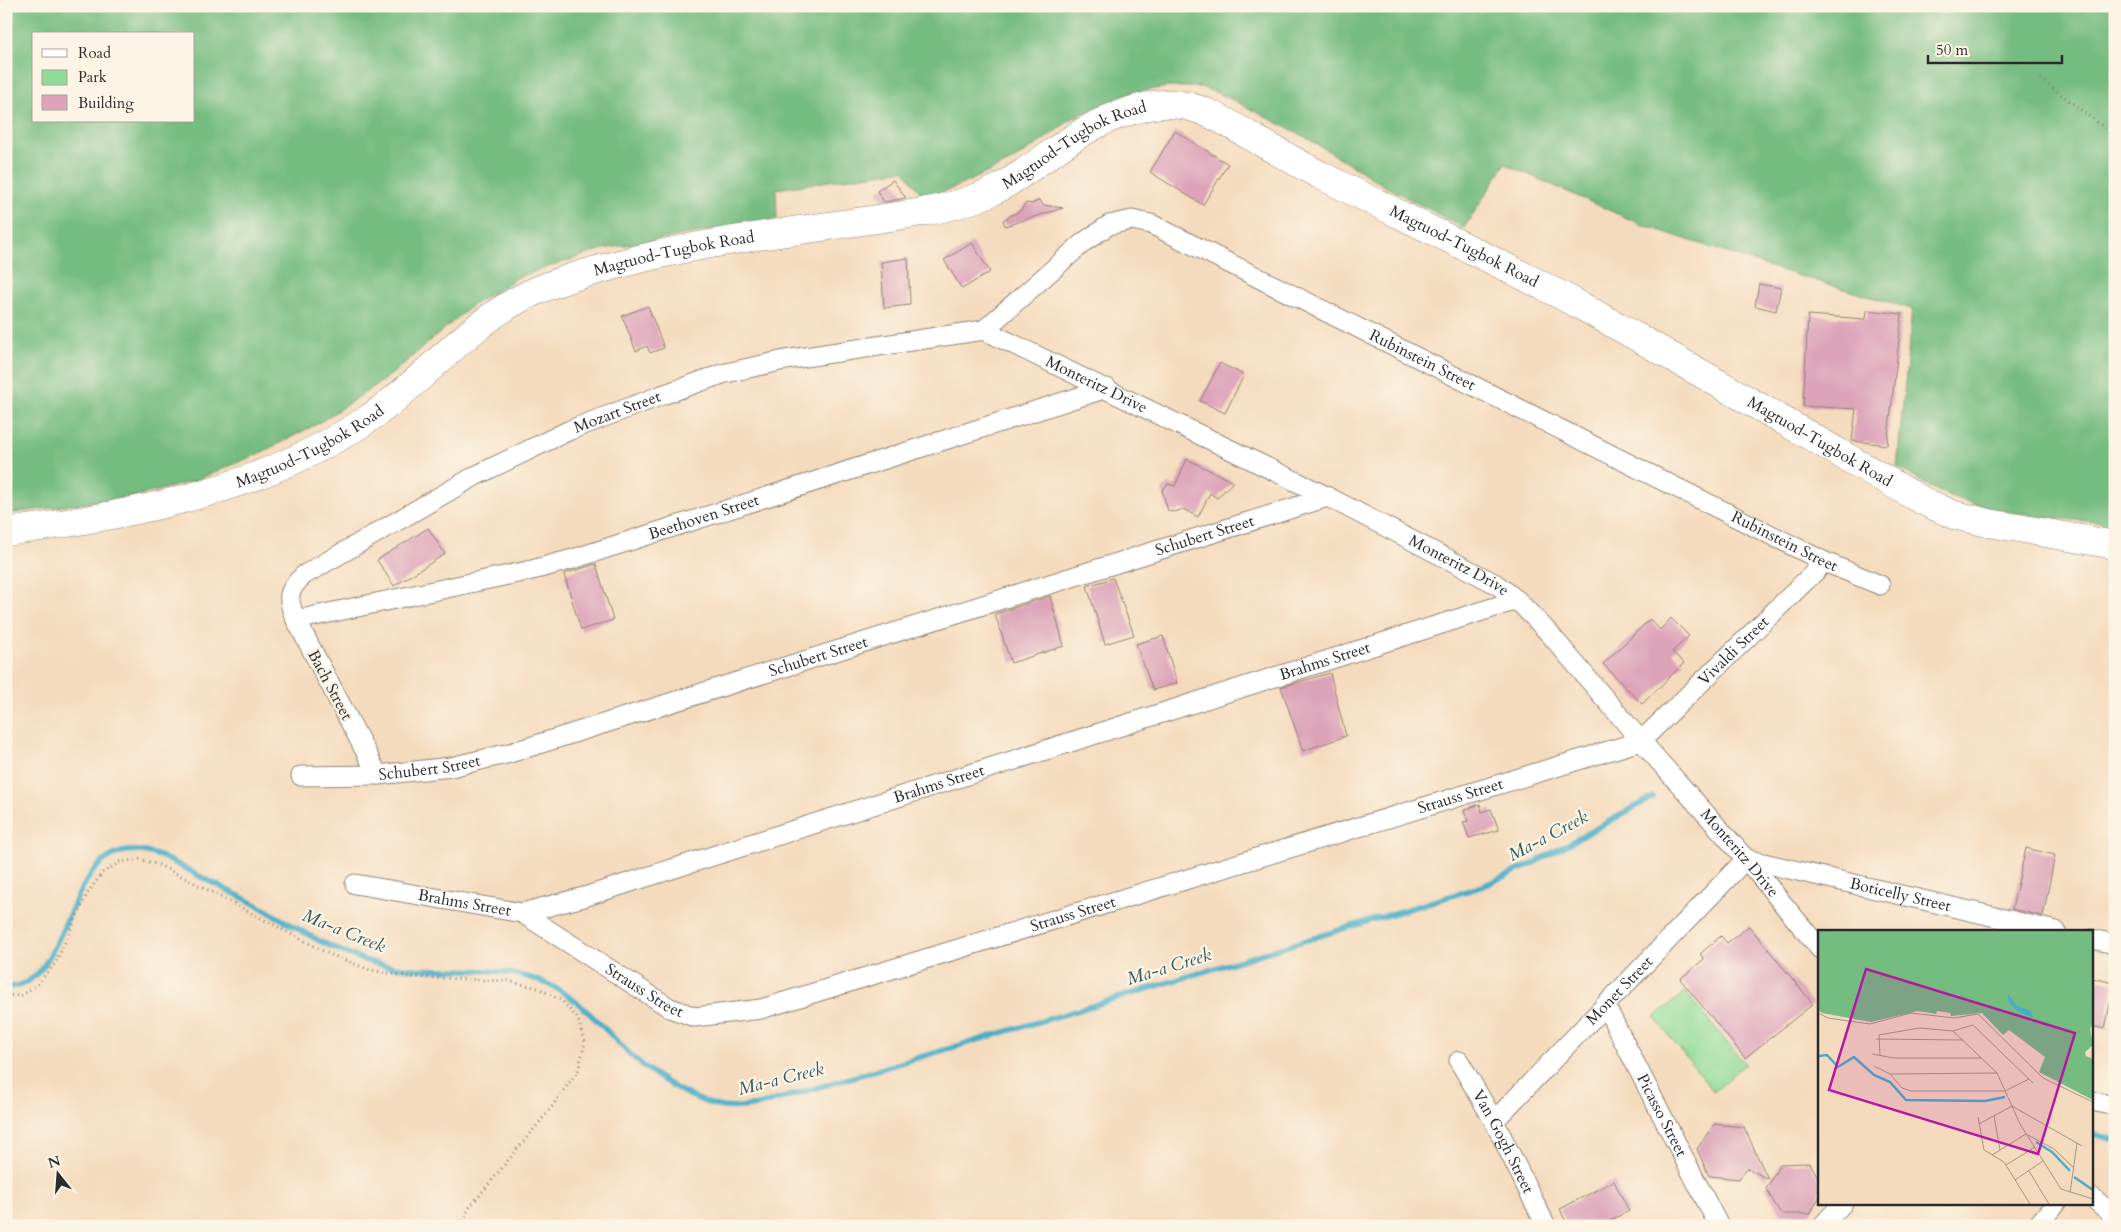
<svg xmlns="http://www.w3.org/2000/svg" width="2121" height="1232" viewBox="0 0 2121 1232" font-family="Cardo,serif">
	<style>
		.green { fill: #91dc98; stroke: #5e8462 }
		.forest { fill: #74bc80; stroke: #507456; fill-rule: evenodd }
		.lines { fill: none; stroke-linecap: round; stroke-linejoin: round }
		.stream { stroke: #48aec7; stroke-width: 5.5 }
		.building { fill: #dca3b9 }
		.minor-casing { stroke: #908374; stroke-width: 21 }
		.secondary-casing { stroke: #908374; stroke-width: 29 }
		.path { stroke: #908374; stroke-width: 3; stroke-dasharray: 1 4; stroke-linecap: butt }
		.minor { stroke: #fff; stroke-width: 19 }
		.secondary { stroke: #fff; stroke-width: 28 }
		.labels { text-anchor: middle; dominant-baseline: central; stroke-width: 4.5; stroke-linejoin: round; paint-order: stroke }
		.street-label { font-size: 16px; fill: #2b2b2b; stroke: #fcf5e5 }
		.water-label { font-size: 18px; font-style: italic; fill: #355962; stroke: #fcf5e5 }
		.inset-river { fill: none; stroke: #48aec7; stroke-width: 2.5 }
		.inset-road { fill: none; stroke: #a49583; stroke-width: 1 }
		.view { fill: #b5179e; fill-opacity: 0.15; stroke: #b5179e; stroke-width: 2.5 }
		.inset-edge { fill: none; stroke: #2b2b2b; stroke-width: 2.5 }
	</style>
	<rect width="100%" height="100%" fill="#fcf5e5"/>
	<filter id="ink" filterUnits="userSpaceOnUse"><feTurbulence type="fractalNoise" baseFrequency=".02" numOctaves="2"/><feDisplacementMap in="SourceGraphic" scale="10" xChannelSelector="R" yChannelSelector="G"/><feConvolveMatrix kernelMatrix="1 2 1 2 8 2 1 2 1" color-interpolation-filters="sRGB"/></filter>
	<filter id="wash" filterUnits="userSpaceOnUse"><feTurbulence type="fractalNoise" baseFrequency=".0096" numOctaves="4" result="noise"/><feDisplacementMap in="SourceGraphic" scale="20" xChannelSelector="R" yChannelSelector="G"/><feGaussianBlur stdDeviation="1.12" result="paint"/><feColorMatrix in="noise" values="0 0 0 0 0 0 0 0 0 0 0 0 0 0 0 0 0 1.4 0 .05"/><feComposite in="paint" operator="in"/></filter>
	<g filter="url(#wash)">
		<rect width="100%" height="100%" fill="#f5dbbe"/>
		<polygon class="green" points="1685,992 1745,1064 1714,1092 1654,1017"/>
		<path class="forest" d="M6 6H2115V524C2059 518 2000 516 1948 495 1930 489 1914 476 1897 467L1912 309 1773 268 1640 224 1505 164 1464 228 1385 186 1307 138 1225 96 1201 87H1169L1140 91 1108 102 1073 118 1042 141 1010 162 954 188 924 198 904 170 776 189 777 219 603 249 518 277 471 306 387 378 317 424 258 454 194 481 137 496 6 514ZM34 34H194V121H34Z"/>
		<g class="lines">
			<g class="stream">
				<path d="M6 987C72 990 61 842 141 851 162 854 184 868 203 878 221 887 240 896 259 906 295 927 330 950 371 962 426 978 486 961 540 981 579 995 604 1030 633 1057 655 1077 694 1102 723 1107 735 1108 747 1107 759 1105L1072 1012 1483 886 1532 864 1653 797"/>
				<polyline points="2092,1134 2115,1140"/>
			</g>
		</g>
		<g id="blocks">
			<g class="building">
				<polygon points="1175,131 1228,164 1203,205 1150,172"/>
				<polygon points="893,180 906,198 884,202 877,191"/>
				<polygon points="1039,200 1043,205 1063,208 1005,226 1003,220 1021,210 1026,203 1032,204"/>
				<polygon points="972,243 990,272 962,289 944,260"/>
				<polygon points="908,258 910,305 884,308 881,262"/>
				<polygon points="1759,284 1781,288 1776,311 1755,306"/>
				<polygon points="648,306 664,348 650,353 647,346 636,351 622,316"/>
				<polygon points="1867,310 1902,314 1887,445 1852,441 1856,409 1803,406 1808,315 1866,319"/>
				<polygon points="1220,363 1244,375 1225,413 1200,401"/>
				<polygon points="1187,459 1233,482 1217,498 1210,493 1198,517 1183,509 1175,512 1168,511 1162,490 1168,484 1175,486"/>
				<polygon points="428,528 445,554 394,586 377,560"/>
				<polygon points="596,564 613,620 581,630 564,574"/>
				<polygon points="1113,578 1134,635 1105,644 1087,586"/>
				<polygon points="1050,596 1064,646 1011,663 995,614"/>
				<polygon points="1671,618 1689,636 1672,652 1684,663 1642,704 1603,664 1650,619 1660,630"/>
				<polygon points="1163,636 1177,683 1153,690 1136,644"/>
				<polygon points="1330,673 1346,736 1303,751 1281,687"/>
				<polygon points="1480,804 1482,812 1491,809 1499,830 1469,838 1463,822 1468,821 1464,810"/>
				<polygon points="2026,848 2055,855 2043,916 2012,909"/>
				<polygon points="1749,926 1813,1004 1745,1058 1680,979 1704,959 1700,954 1721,936 1727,943"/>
				<polygon points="2092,978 2114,983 2105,1029 2092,1026"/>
				<polygon points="1714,1124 1744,1127 1768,1179 1747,1168 1739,1179 1709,1176 1697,1149"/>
				<polygon points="1810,1163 1820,1181 1820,1196 1810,1214 1781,1214 1766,1189 1780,1164"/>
				<polygon points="1614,1181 1629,1211 1600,1226 1568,1226 1560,1209"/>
			</g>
		</g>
	</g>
	<g filter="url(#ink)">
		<use href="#blocks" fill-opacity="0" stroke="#908374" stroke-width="1"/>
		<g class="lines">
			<defs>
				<g id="minor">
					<path id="s1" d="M984 330 1328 497 1496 584 1517 600 1549 633 1641 741 1746 859 1820 949"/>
					<path id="s2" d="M984 330 1084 242 1109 225 1132 220 1151 224 1825 562 1880 585"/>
					<path id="s3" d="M296 620 532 570 573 559 1107 388"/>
					<path id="s4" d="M378 775 296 620C287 598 286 591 304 575L475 476 570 430 662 395 722 374 785 360 984 330"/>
					<path id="s5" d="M301 776 378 775 451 767 510 753 1328 497"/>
					<path id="s6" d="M355 884 522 913 584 897 1517 600"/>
					<path id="s7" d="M522 913 670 1008 695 1017 761 1009 1641 741 1825 562"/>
					<polyline points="2092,939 2115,944"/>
					<path id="s8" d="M1605 1005 1719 1226"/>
					<path id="s9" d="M1459 1061 1494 1121 1546 1226"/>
					<polyline points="2092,1101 2115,1106"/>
					<path id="s10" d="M1494 1121 1746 859 2056 931"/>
					<polyline points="2092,1197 2115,1217"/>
					<polyline points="1822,1226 1843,1203"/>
					<polyline points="2037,1226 2056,1203"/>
				</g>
				<g id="secondary">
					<path id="s11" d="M6 532C133 515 260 491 368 419 424 381 466 325 527 295 563 278 601 269 639 259 732 236 827 228 922 212 946 208 970 202 993 191 1042 166 1075 127 1130 111 1143 107 1158 103 1172 104 1200 105 1226 122 1250 136 1275 150 1299 164 1324 177 1410 220 1497 261 1581 306 1696 369 1809 436 1923 501L1954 515 1989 523 2115 545"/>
				</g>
			</defs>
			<use href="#minor" class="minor-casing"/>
			<use href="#secondary" class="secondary-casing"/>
			<g class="path">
				<polyline points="2041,79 2115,136"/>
				<polyline points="6,995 20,996 37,985 56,962 87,894 102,873 120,862 140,859 159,865 187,879 329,954 370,970 413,977 508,981 538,988 562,1001 578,1019 585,1043 578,1071 547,1113 469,1208 461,1226"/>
			</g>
			<use href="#minor" class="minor"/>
			<use href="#secondary" class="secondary"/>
		</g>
	</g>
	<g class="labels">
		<g class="street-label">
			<text stroke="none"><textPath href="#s11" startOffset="1158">Magtuod-Tugbok Road</textPath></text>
			<text stroke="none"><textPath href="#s11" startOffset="1592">Magtuod-Tugbok Road</textPath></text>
			<text stroke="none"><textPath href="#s11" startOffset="738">Magtuod-Tugbok Road</textPath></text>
			<text stroke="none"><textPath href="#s2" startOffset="510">Rubinstein Street</textPath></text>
			<text stroke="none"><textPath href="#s1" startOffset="125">Monteritz Drive</textPath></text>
			<text stroke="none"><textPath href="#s4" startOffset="580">Mozart Street</textPath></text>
			<text stroke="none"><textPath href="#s11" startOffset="1998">Magtuod-Tugbok Road</textPath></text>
			<text stroke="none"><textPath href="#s11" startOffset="318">Magtuod-Tugbok Road</textPath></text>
			<text stroke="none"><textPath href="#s3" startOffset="421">Beethoven Street</textPath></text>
			<text stroke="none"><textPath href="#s5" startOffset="939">Schubert Street</textPath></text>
			<text stroke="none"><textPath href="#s2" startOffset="915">Rubinstein Street</textPath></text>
			<text stroke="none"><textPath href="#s1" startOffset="530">Monteritz Drive</textPath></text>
			<text stroke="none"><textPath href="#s7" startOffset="1318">Vivaldi Street</textPath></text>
			<text stroke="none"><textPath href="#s5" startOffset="534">Schubert Street</textPath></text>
			<text stroke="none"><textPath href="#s6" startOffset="1011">Brahms Street</textPath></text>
			<text transform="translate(330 685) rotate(62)">Bach Street</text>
			<text stroke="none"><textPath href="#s5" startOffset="129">Schubert Street</textPath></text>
			<text stroke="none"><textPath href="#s6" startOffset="606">Brahms Street</textPath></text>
			<text stroke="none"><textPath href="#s7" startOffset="1000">Strauss Street</textPath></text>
			<text stroke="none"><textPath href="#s1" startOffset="935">Monteritz Drive</textPath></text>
			<text stroke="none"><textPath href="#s10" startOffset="522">Boticelly Street</textPath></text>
			<text stroke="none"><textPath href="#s6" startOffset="111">Brahms Street</textPath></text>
			<text stroke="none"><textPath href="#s7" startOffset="595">Strauss Street</textPath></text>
			<text stroke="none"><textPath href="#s7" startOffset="145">Strauss Street</textPath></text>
			<text stroke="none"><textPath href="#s10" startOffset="181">Monet Street</textPath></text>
			<text stroke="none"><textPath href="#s8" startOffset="124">Picasso Street</textPath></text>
			<text stroke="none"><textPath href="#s9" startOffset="92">Van Gogh Street</textPath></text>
		</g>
		<g class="water-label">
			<text transform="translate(1548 836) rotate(-28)">Ma-a Creek</text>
			<text transform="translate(344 931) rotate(22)">Ma-a Creek</text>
			<text transform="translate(1169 967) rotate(-17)">Ma-a Creek</text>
			<text transform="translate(781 1079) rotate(-14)">Ma-a Creek</text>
		</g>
	</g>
	<g transform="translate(1818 930)">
		<rect width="275" height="275" fill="#f5dbbe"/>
		<path d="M0 1H275V93L272 99 275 115 267 122 268 126 275 129V170L221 142 227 127 191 100 185 105 164 83 133 86 132 83 119 81 118 84 100 81 53 92 4 83 0 80Z" fill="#74bc80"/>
		<path d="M190 64 198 75 213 81 215 88 199 81 190 71Z" fill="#48aec7"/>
		<path class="inset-river" d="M0 126 9 125 20 137 36 127 56 145 72 152 88 170 167 171 187 167M218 212 234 222 252 241M256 247 275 260"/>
		<path class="inset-road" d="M0 83 10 88 52 94 93 83 136 88 160 84 225 148 275 172M135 101 179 143 202 194 243 259 275 269M135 101 155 95 215 153M58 109 145 110M54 124 76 128H163M62 126 61 105 101 98 135 101M56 136 72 144 179 143M72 144 84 158 93 161H187L211 149M176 186 182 220M160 187 166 220 186 232 212 274M161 194 194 176 264 216M210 205 236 219 256 238M174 225 208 204M188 235 217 217M211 241 231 274M197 250 225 231M252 263 259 213"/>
		<path class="view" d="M48 39 257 103 220 224 11 160Z"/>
		<rect width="275" height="275" class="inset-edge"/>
	</g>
	<rect width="2121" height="1232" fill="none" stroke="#fcf5e5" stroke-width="25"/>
	<rect x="32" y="32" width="162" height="90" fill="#fcf5e5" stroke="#a8a49b"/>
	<rect x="42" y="49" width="25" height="8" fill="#ffffff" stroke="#a8a49b"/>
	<text x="78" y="58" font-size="15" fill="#2b2b2b">Road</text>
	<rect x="42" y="70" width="25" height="15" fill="#91dc98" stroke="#a8a49b"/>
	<text x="78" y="82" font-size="15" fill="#2b2b2b">Park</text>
	<rect x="42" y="95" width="25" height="15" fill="#dca3b9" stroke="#a8a49b"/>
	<text x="78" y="108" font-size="15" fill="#2b2b2b">Building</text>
	<g transform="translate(58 1174) rotate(343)" stroke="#fcf5e5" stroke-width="4" paint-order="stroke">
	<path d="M0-4L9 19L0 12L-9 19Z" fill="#2b2b2b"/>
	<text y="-8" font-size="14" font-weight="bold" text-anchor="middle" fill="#2b2b2b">N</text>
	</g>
	<path d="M1928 55v8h134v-8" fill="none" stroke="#2b2b2b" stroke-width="2.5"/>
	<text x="1936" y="55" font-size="15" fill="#2b2b2b" stroke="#fcf5e5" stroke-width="4" paint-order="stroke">50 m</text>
</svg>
